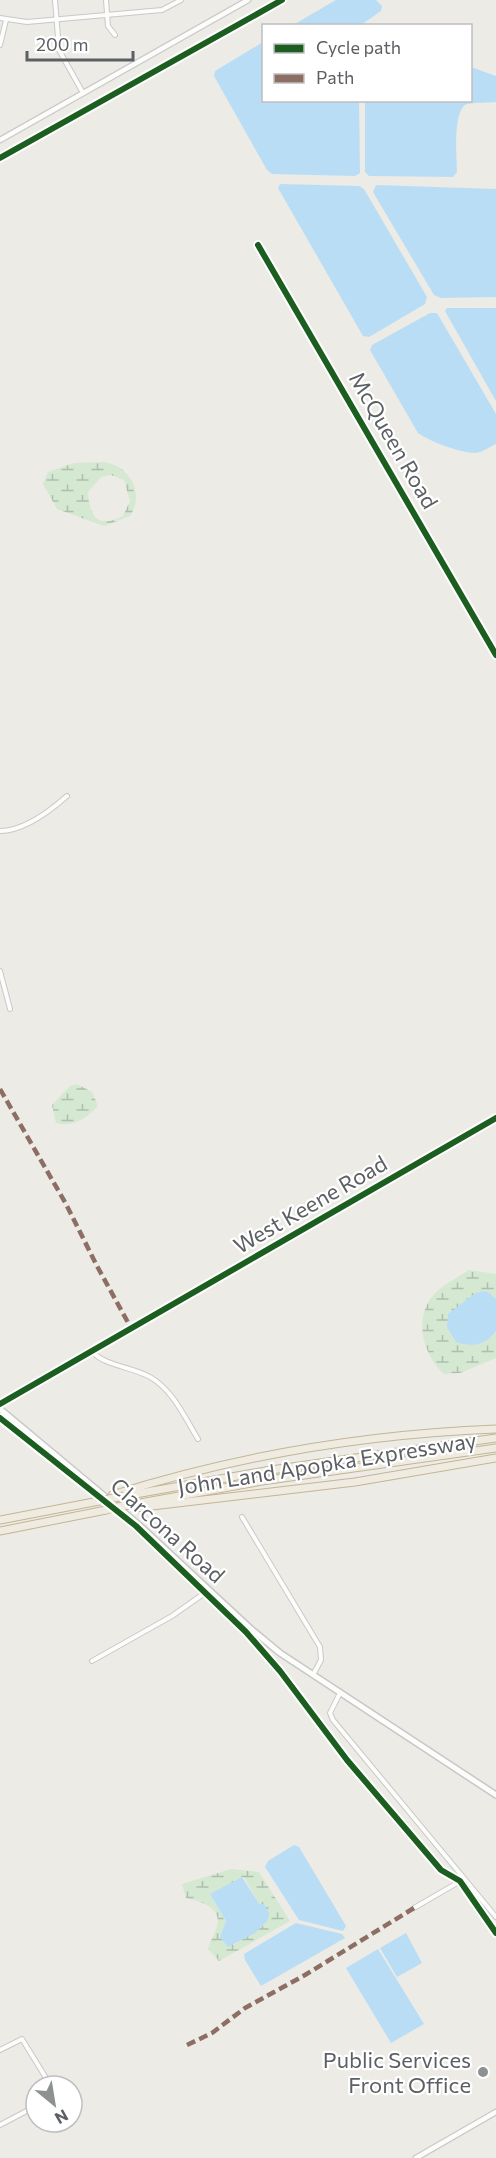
<svg xmlns="http://www.w3.org/2000/svg" width="496" height="2158" viewBox="0 0 496 2158" font-family="Commissioner,sans-serif">
	<style>
		.wetland { fill: url(#wetland-marsh); fill-rule: evenodd }
		.water { fill: #baddf6 }
		.lines { fill: none; stroke-linecap: round; stroke-linejoin: round }
		.minor-casing { stroke: #c8c9c8; stroke-width: 6 }
		.tertiary-casing { stroke: #c8c9c8; stroke-width: 7 }
		.secondary-casing { stroke: #c7c7c7; stroke-width: 8 }
		.motorway-casing { stroke: #c3b594; stroke-width: 9 }
		.minor { stroke: #fcfcfb; stroke-width: 4 }
		.tertiary { stroke: #fcfcfb; stroke-width: 4.5 }
		.secondary { stroke: #fcfcfb; stroke-width: 5 }
		.motorway { stroke: #efebe1; stroke-width: 7 }
		.motorway-bridge-casing { stroke: #c3b594; stroke-width: 9; stroke-linecap: butt }
		.motorway-bridge { stroke: #efebe1; stroke-width: 7 }
		.quiet { stroke: #8d6e63; stroke-width: 4.5; stroke-dasharray: 9 4.5; stroke-linecap: butt }
		.cycleway-casing { stroke: #fff; stroke-width: 10 }
		.cycleway { stroke: #1b5e20; stroke-width: 6 }
		.poi-dot { fill: #8e9192; stroke: #fff; stroke-width: 2 }
		.labels { text-anchor: middle; dominant-baseline: central; stroke-width: 4.5; stroke-linejoin: round; paint-order: stroke }
		.street-label { font-size: 22px; fill: #5c6064; stroke: #fff }
		.poi-label { font-size: 22px; fill: #5c6064; stroke: #fff; text-anchor: end }
	</style>
	<defs>
		<pattern id="wetland-marsh" width="20" height="14" patternUnits="userSpaceOnUse" patternTransform="scale(1.5)"><rect width="20" height="14" fill="#d4e8d2"/><path d="M1 5h8M5 5V1M11 12h8M15 12V8" fill="none" stroke="#afbfae"/></pattern>
	</defs>
	<rect width="100%" height="100%" fill="#ecebe6"/>
	<g class="wetland">
		<path d="M104 462C130 466 145 493 130 516L104 526 57 509 43 484 48 472 74 463ZM111 475 124 480 130 501 123 516C97 529 90 517 88 492L101 477Z"/>
		<path d="M77 1084 92 1092 98 1106C87 1118 72 1128 56 1123L52 1105 70 1086Z"/>
		<path d="M469 1270 496 1274V1299L492 1295 491 1338 496 1331V1358L460 1373 444 1374C424 1356 414 1321 431 1298 440 1286 457 1278 469 1270Z"/>
		<path d="M231 1869 259 1872 290 1921 219 1961 208 1949C210 1941 214 1935 217 1927 223 1907 199 1901 186 1898L182 1884ZM244 1877 259 1905 264 1925 234 1945 220 1937 226 1921 210 1895Z"/>
	</g>
	<g class="water">
		<polygon points="336,0 376,0 382,6 381,11 361,25 293,25"/>
		<polygon points="263,42 264,100 359,101 360,173 355,176 272,174 267,170 214,76 215,71"/>
		<path d="M471 67 496 76V102C487 103 476 102 467 104 452 110 457 158 457 172L453 177 369 176 365 172V101L470 100Z"/>
		<polygon points="280,184 359,186 364,189 427,297 425,304 369,337 363,336 278,188"/>
		<polygon points="376,185 496,189 496,297 441,298 434,295 373,192"/>
		<polygon points="447,308 496,308 496,401 445,311"/>
		<path d="M430 313H437L496 414V444C489 447 482 453 474 453 458 452 431 442 418 433L370 350 372 345Z"/>
		<path d="M482 1291 488 1292 496 1299V1331C485 1346 472 1347 456 1342L447 1327 448 1314 474 1294Z"/>
		<polygon points="294,1845 299,1847 346,1926 343,1931 299,1920 265,1867 268,1861"/>
		<polygon points="242,1877 259,1904 264,1904 269,1913 268,1920 255,1933 228,1947 220,1937 226,1921 210,1894"/>
		<polygon points="296,1923 342,1934 345,1938 261,1986 245,1960 244,1954"/>
		<polygon points="406,1933 422,1963 397,1977 380,1948"/>
		<polygon points="378,1949 424,2024 391,2043 346,1968"/>
	</g>
	<g class="lines">
		<defs>
			<g id="minor">
				<polyline points="55,0 59,50 83,93"/>
				<polyline points="106,0 108,26 115,35"/>
				<polyline points="0,18 27,22 162,10 181,0"/>
				<polyline points="0,45 6,20"/>
				<polyline points="258,245 496,655"/>
				<path d="M0 831C23 831 50 811 67 796"/>
				<polyline points="0,971 10,1009"/>
				<path d="M92 1351C102 1365 132 1367 150 1377 173 1390 185 1418 198 1439"/>
				<polyline points="242,1517 320,1647 321,1660 313,1675"/>
				<polyline points="92,1661 172,1616 209,1590"/>
				<polyline points="340,1693 330,1713 333,1720 496,1917"/>
				<polyline points="414,1908 464,1879"/>
				<polyline points="0,2050 22,2039 51,2086"/>
				<polyline points="0,2125 36,2106"/>
			</g>
			<g id="tertiary">
				<polyline points="0,140 248,0"/>
				<polyline points="0,1404 496,1118"/>
				<polyline points="416,2158 496,2112"/>
			</g>
			<polyline id="secondary" points="0,1409 139,1525 251,1629 280,1653 496,1795"/>
			<g id="motorway">
				<path d="M112 1495C236 1456 367 1434 496 1429"/>
				<polyline points="124,1496 271,1470 496,1438"/>
				<polyline points="118,1507 262,1481 496,1448"/>
				<polyline points="135,1508 355,1482 496,1458"/>
				<polyline points="0,1520 99,1501"/>
				<polyline points="0,1531 106,1510"/>
			</g>
		</defs>
		<use href="#minor" class="minor-casing"/>
		<use href="#tertiary" class="tertiary-casing"/>
		<use href="#secondary" class="secondary-casing"/>
		<use href="#motorway" class="motorway-casing"/>
		<use href="#minor" class="minor"/>
		<use href="#tertiary" class="tertiary"/>
		<use href="#secondary" class="secondary"/>
		<use href="#motorway" class="motorway"/>
		<defs>
			<g id="motorway-bridge">
				<polyline points="99,1501 124,1496"/>
				<polyline points="106,1510 118,1507"/>
			</g>
		</defs>
		<use href="#motorway-bridge" class="motorway-bridge-casing"/>
		<use href="#motorway-bridge" class="motorway-bridge"/>
		<g class="quiet">
			<polyline points="0,1089 66,1204 97,1266 131,1328"/>
			<polyline points="187,2045 212,2033 245,2008 305,1975 414,1908"/>
		</g>
		<defs>
			<g id="cycleway">
				<polyline points="0,158 282,0"/>
				<polyline points="258,245 496,655"/>
				<polyline points="0,1404 496,1118"/>
				<polyline points="0,1418 136,1526 246,1632 280,1671 347,1760 441,1870 460,1881 496,1933"/>
			</g>
		</defs>
		<use href="#cycleway" class="cycleway-casing"/>
		<use href="#cycleway" class="cycleway"/>
	</g>
	<circle class="poi-dot" cx="483" cy="2072" r="6"/>
	<g class="labels">
		<g class="street-label">
			<text transform="translate(394 440) rotate(60)">McQueen Road</text>
			<text transform="translate(310 1204) rotate(-30)">West Keene Road</text>
			<text transform="translate(327 1463) rotate(-9)">John Land Apopka Expressway</text>
			<text transform="translate(168 1530) rotate(42)">Clarcona Road</text>
		</g>
		<g class="poi-label">
			<text x="471" y="2059">Public Services<tspan x="471" dy="25">Front Office</tspan></text>
		</g>
	</g>
	<rect x="262" y="24" width="210" height="78" fill="#ffffff" stroke="#bebfc1" stroke-width="1.5"/>
	<rect x="274" y="44" width="30" height="9" fill="#1b5e20" stroke="#bebfc1" stroke-width="1.5"/>
	<text x="316" y="54" font-size="18" fill="#5c6064">Cycle path</text>
	<rect x="274" y="74" width="30" height="9" fill="#8d6e63" stroke="#bebfc1" stroke-width="1.5"/>
	<text x="316" y="84" font-size="18" fill="#5c6064">Path</text>
	<g transform="translate(54 2104) rotate(150)"><circle r="28" fill="#ffffff" stroke="#bebfc1" stroke-width="1.5"/>
	<path d="M0-4.5L10 22L0 15L-10 22Z" fill="#8e9192"/>
	<text y="-9" font-size="16" font-weight="bold" text-anchor="middle" fill="#5c6064">N</text>
	</g>
	<path d="M27 51v9h106v-9" fill="none" stroke="#5c6064" stroke-width="3"/>
	<text x="36" y="51" font-size="18" fill="#5c6064" stroke="#ffffff" stroke-width="4.5" paint-order="stroke">200 m</text>
</svg>
